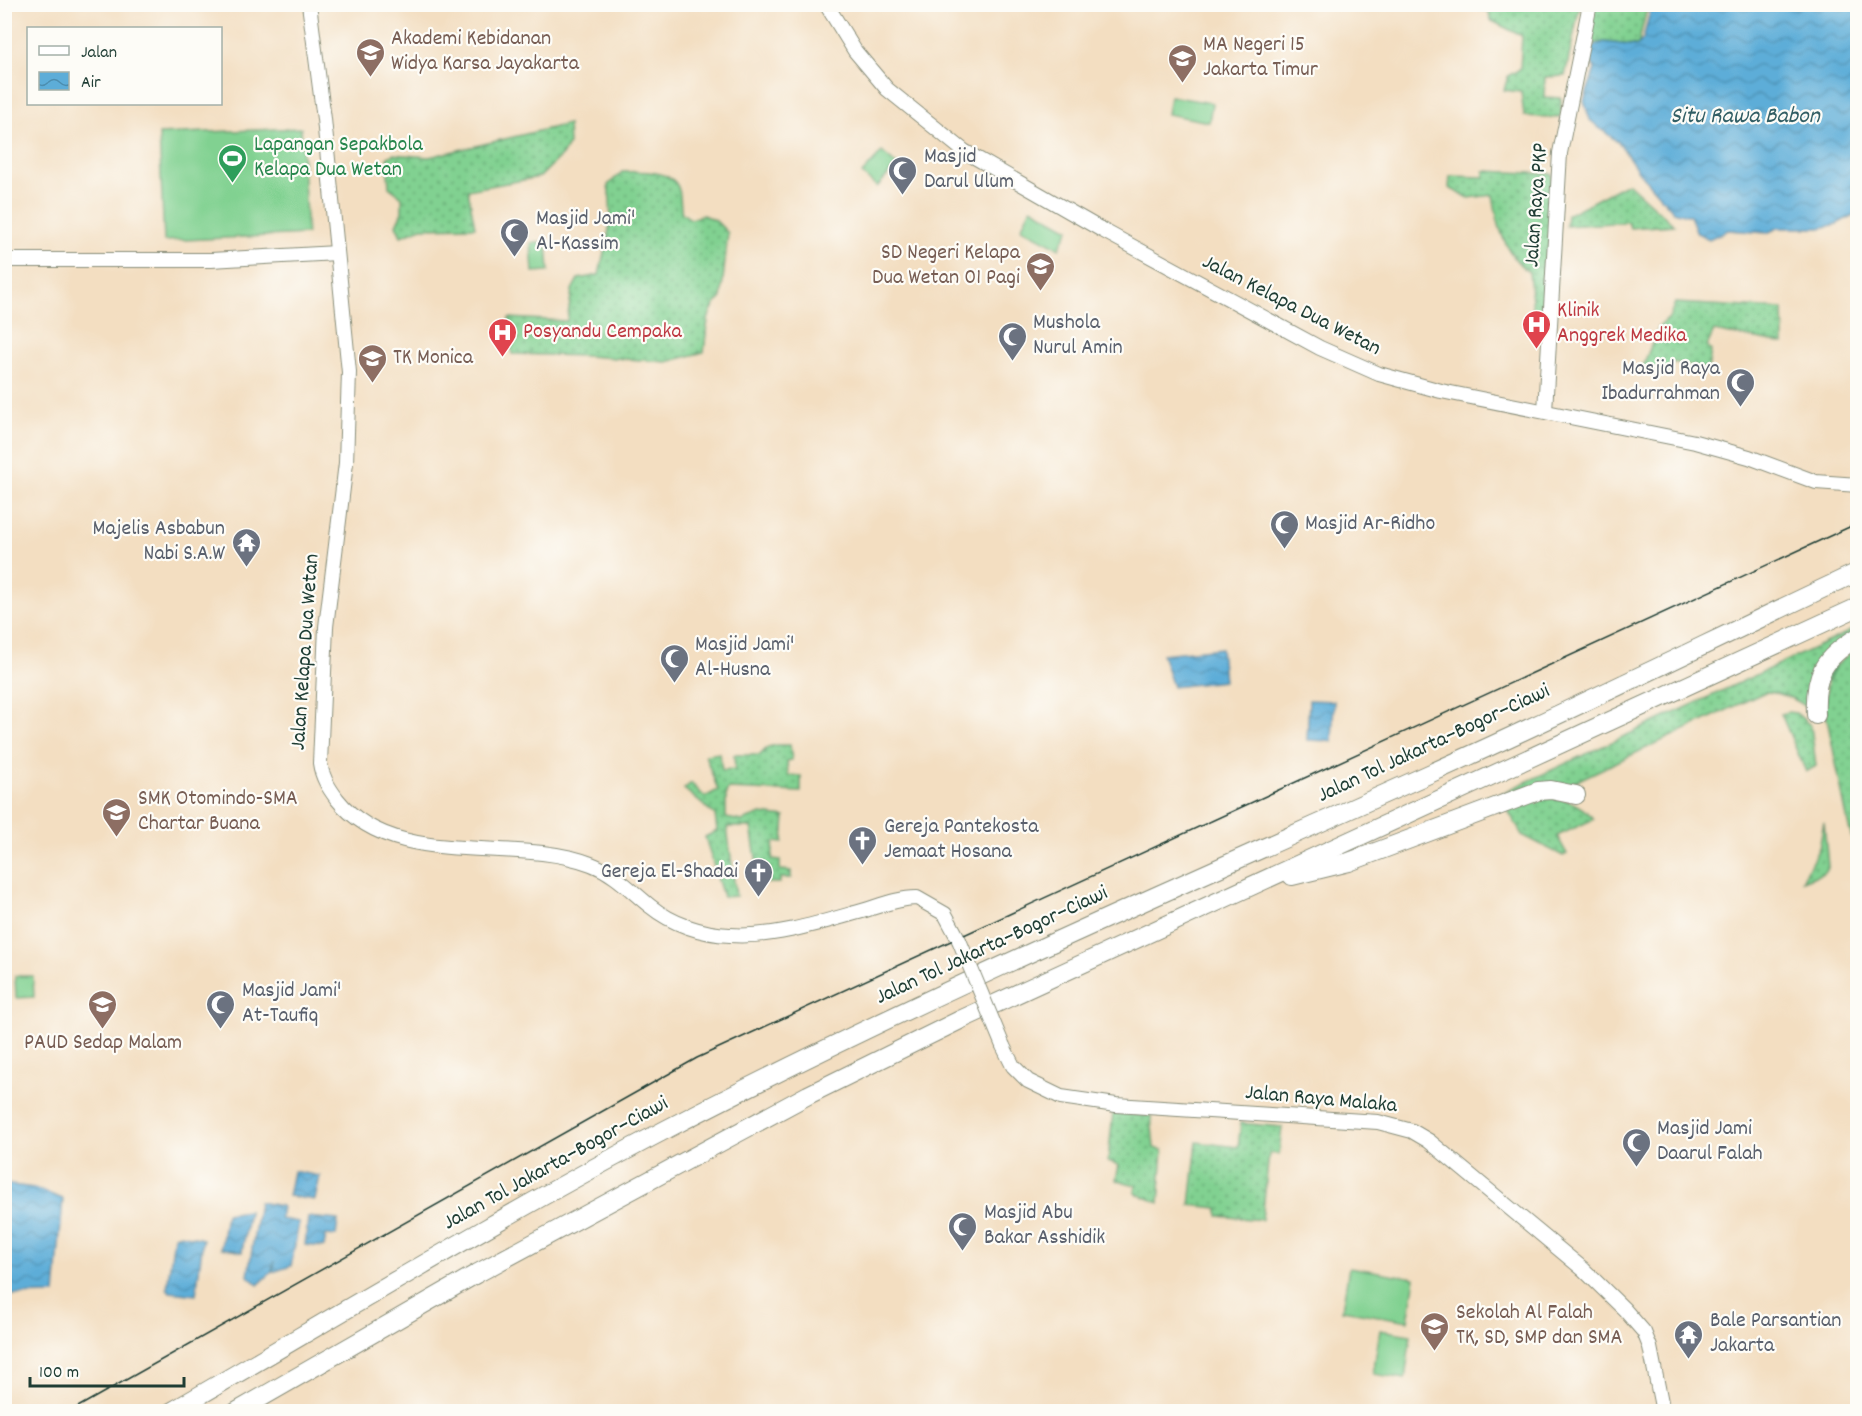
<svg xmlns="http://www.w3.org/2000/svg" width="1862" height="1416" viewBox="0 0 1862 1416" font-family="Dekko,sans-serif">
	<style>
		.grass { fill: url(#grass-dots); stroke: #508762; stroke-width: 1.5 }
		.pitch { fill: #81d191; stroke: #508762; stroke-width: 1.5 }
		.water { fill: url(#water-waves); stroke: #3e7586; stroke-width: 1.5 }
		.lines { fill: none; stroke-linecap: round; stroke-linejoin: round }
		.secondary-casing { stroke: #898e7a; stroke-width: 16 }
		.highway-casing { stroke: #898e7a; stroke-width: 20 }
		.secondary { stroke: #fff; stroke-width: 14 }
		.highway { stroke: #fff; stroke-width: 18 }
		.tram { stroke: #1f3d34; stroke-width: 1.5 }
		.secondary-bridge-casing { stroke: #898e7a; stroke-width: 16; stroke-linecap: butt }
		.secondary-bridge { stroke: #fff; stroke-width: 14 }
		.labels { text-anchor: middle; dominant-baseline: central; stroke-width: 4.5; stroke-linejoin: round; paint-order: stroke }
		.education-label { font-size: 22px; fill: #785e54; stroke: #fdfcf7; text-anchor: start }
		.leisure-label { font-size: 22px; fill: #27864d; stroke: #fdfcf7; text-anchor: start }
		.worship-label { font-size: 22px; fill: #5b616d; stroke: #fdfcf7; text-anchor: start }
		.street-label { font-size: 22px; fill: #1f3d34; stroke: #fdfcf7 }
		.health-label { font-size: 22px; fill: #be3a42; stroke: #fdfcf7; text-anchor: start }
		.water-label { font-size: 24px; font-style: italic; fill: #325f65; stroke: #fdfcf7 }
	</style>
	<defs>
		<pattern id="grass-dots" width="8" height="8" patternUnits="userSpaceOnUse" patternTransform="scale(1.5)"><rect width="8" height="8" fill="#81d191"/><path d="M2 2h.1M6 6h.1" fill="none" stroke="#69ab77" stroke-width="1.8" stroke-linecap="round"/></pattern>
		<pattern id="water-waves" width="16" height="10" patternUnits="userSpaceOnUse" patternTransform="scale(1.5)"><rect width="16" height="10" fill="#5dadd8"/><path d="M0 5q4-4 8 0t8 0" fill="none" stroke="#4c8eb0"/></pattern>
	</defs>
	<rect width="100%" height="100%" fill="#fdfcf7"/>
	<filter id="ink" filterUnits="userSpaceOnUse"><feTurbulence type="fractalNoise" baseFrequency=".0167" numOctaves="2"/><feDisplacementMap in="SourceGraphic" scale="12" xChannelSelector="R" yChannelSelector="G"/><feConvolveMatrix kernelMatrix="1 2 1 2 8 2 1 2 1" color-interpolation-filters="sRGB"/></filter>
	<filter id="wash" filterUnits="userSpaceOnUse"><feTurbulence type="fractalNoise" baseFrequency=".008" numOctaves="4" result="noise"/><feDisplacementMap in="SourceGraphic" scale="24" xChannelSelector="R" yChannelSelector="G"/><feGaussianBlur stdDeviation="1.35" result="paint"/><feColorMatrix in="noise" values="0 0 0 0 0 0 0 0 0 0 0 0 0 0 0 0 0 1.4 0 .05"/><feComposite in="paint" operator="in"/></filter>
	<g filter="url(#wash)">
		<rect width="100%" height="100%" fill="#f3dec1"/>
		<g class="grass">
			<polygon points="1453,5 1580,5 1565,76 1545,77 1544,97 1561,98 1561,118 1524,116 1521,92 1504,90 1508,76 1520,69 1522,36 1490,20 1489,11"/>
			<polygon points="1593,5 1648,5 1638,45 1605,42 1585,44"/>
			<polygon points="568,124 569,144 562,155 540,177 468,190 475,227 422,228 401,236 396,225 402,212 402,197 389,187 387,158 393,154 429,157"/>
			<path d="M1484 171 1552 174 1550 318 1534 319 1529 272C1504 255 1497 223 1493 195L1469 198 1449 188 1450 176 1484 177Z"/>
			<path d="M622 172C638 171 674 169 679 190 681 197 680 206 682 213L691 219 703 215 715 220 728 233 721 299C705 309 707 334 704 352L667 362 587 356 512 354 509 318 567 321 572 290 578 279 599 275C606 239 615 224 608 185Z"/>
			<polygon points="1628,183 1674,225 1630,228 1628,222 1566,226 1567,215"/>
			<polygon points="1675,303 1783,309 1784,344 1714,331 1707,346 1711,351 1708,369 1673,362 1668,373 1642,368 1659,327 1669,318"/>
			<path d="M1857 628V632L1850 636 1811 710C1796 699 1783 693 1765 692L1566 786 1528 787 1500 794Z"/>
			<path d="M1857 648V855L1849 828 1826 714C1824 681 1830 666 1857 648Z"/>
			<polygon points="1787,712 1796,713 1811,726 1816,766 1806,772 1781,714"/>
			<polygon points="777,745 790,745 792,760 787,761 788,775 801,776 801,792 729,789 726,792 726,818 742,821 761,814 785,817 783,843 774,842 772,859 780,860 780,870 791,871 791,878 780,878 780,883 760,883 751,827 727,827 736,896 723,897 705,837 717,831 715,815 684,789 691,783 705,797 718,790 705,755 719,753 722,770 735,769 734,755 760,755 768,747"/>
			<path d="M1544 796C1565 799 1579 802 1594 819L1557 836 1567 854 1563 856 1522 835 1506 807Z"/>
			<polygon points="1824,822 1828,867 1823,873 1802,881 1819,848"/>
			<polygon points="1113,1113 1151,1116 1154,1148 1163,1150 1159,1203 1135,1193 1136,1185 1116,1180 1119,1165 1108,1161"/>
			<polygon points="1241,1123 1282,1127 1279,1154 1269,1153 1262,1220 1218,1216 1218,1208 1190,1205 1197,1142 1238,1147"/>
		</g>
		<g class="pitch">
			<polygon points="1170,96 1212,103 1209,122 1167,114"/>
			<polygon points="301,128 307,234 164,241 159,134"/>
			<polygon points="882,152 897,165 877,187 862,174"/>
			<polygon points="1031,208 1069,229 1059,248 1021,228"/>
			<polygon points="547,242 549,271 533,272 531,243"/>
			<polygon points="15,976 33,976 34,997 16,998"/>
			<polygon points="1349,1267 1415,1278 1408,1321 1342,1310"/>
			<polygon points="1380,1330 1411,1335 1405,1379 1373,1374"/>
		</g>
		<g class="water">
			<polygon points="1652,4 1857,5 1858,183 1852,186 1857,196 1857,213 1837,224 1820,228 1778,228 1767,233 1728,230 1709,239 1697,233 1690,216 1673,211 1638,171 1620,144 1590,120 1584,101 1595,69 1588,56 1591,47 1604,42 1637,46 1643,39"/>
			<polygon points="1221,648 1224,681 1173,687 1162,654"/>
			<polygon points="1309,700 1334,701 1332,741 1307,740"/>
			<polygon points="293,1171 320,1176 315,1200 288,1196"/>
			<polygon points="5,1184 34,1188 63,1199 55,1294 5,1295"/>
			<polygon points="259,1202 282,1206 280,1219 299,1222 291,1266 273,1272 274,1261 272,1272 258,1285 248,1276"/>
			<polygon points="249,1211 242,1252 221,1248 226,1214"/>
			<polygon points="308,1217 338,1220 336,1236 326,1235 324,1247 305,1245"/>
			<polygon points="181,1234 203,1239 196,1295 170,1292 167,1288 174,1236"/>
		</g>
	</g>
	<g filter="url(#ink)">
		<g class="lines">
			<defs>
				<g id="secondary">
					<path d="M309 4 324 119 349 372 346 463 326 627 320 763C322 777 328 787 337 799 395 872 512 834 591 864 615 873 630 890 650 906 672 924 702 934 730 935 770 938 817 924 855 913 875 908 896 898 917 898L945 914 959 940"/>
					<polyline points="826,4 855,51 887,89 964,151 1102,230 1320,348 1379,374 1441,391 1695,442 1749,457 1816,482 1858,485"/>
					<polyline points="4,260 211,260 337,253"/>
					<polyline points="1545,411 1560,153 1590,4"/>
					<polyline points="1003,1046 1013,1066 1028,1081 1061,1097 1116,1105 1378,1122 1412,1131 1429,1141 1583,1269 1624,1309 1644,1332 1650,1347 1663,1412"/>
				</g>
				<g id="highway">
					<path d="M1816 715C1814 674 1823 658 1858 637"/>
					<polyline points="1292,876 1349,862 1538,791 1551,790 1576,795"/>
					<path d="M171 1412C335 1317 497 1218 665 1130 914 1000 1173 889 1429 774 1573 710 1715 639 1858 572"/>
					<polyline points="236,1412 476,1274 808,1095 960,1020 1858,607"/>
				</g>
			</defs>
			<use href="#secondary" class="secondary-casing"/>
			<use href="#highway" class="highway-casing"/>
			<use href="#secondary" class="secondary"/>
			<use href="#highway" class="highway"/>
			<polyline class="tram" points="69,1412 697,1058 1858,523"/>
			<defs>
				<polyline id="secondary-bridge" points="959,940 1003,1046"/>
			</defs>
			<use href="#secondary-bridge" class="secondary-bridge-casing"/>
			<use href="#secondary-bridge" class="secondary-bridge"/>
		</g>
	</g>
	<defs>
		<symbol id="university-pin" viewBox="-11 -11 22 30"><path d="M0 17L-7.5 6A9.5 9.5 0 1 1 7.5 6Z" fill="#8d6e63" stroke="#fdfcf7"/><path d="M0-5L7-2L0 1L-7-2ZM-4 1L0 2.5L4 1V4Q0 6-4 4Z" fill="#fff"/></symbol>
		<symbol id="school-pin" viewBox="-11 -11 22 30"><path d="M0 17L-7.5 6A9.5 9.5 0 1 1 7.5 6Z" fill="#8d6e63" stroke="#fdfcf7"/><path d="M0-5L7-2L0 1L-7-2ZM-4 1L0 2.5L4 1V4Q0 6-4 4Z" fill="#fff"/></symbol>
		<symbol id="stadium-pin" viewBox="-11 -11 22 30"><path d="M0 17L-7.5 6A9.5 9.5 0 1 1 7.5 6Z" fill="#2e9e5b" stroke="#fdfcf7"/><path d="M0-5a6.5 5 0 1 0 0 10a6.5 5 0 1 0 0-10ZM-3.5-1.8h7v3.6h-7Z" fill="#fff"/></symbol>
		<symbol id="mosque-pin" viewBox="-11 -11 22 30"><path d="M0 17L-7.5 6A9.5 9.5 0 1 1 7.5 6Z" fill="#6b7280" stroke="#fdfcf7"/><path d="M3.5-4.9A6 6 0 1 0 3.5 4.9A5 5 0 1 1 3.5-4.9Z" fill="#fff"/></symbol>
		<symbol id="hospital-pin" viewBox="-11 -11 22 30"><path d="M0 17L-7.5 6A9.5 9.5 0 1 1 7.5 6Z" fill="#e0444e" stroke="#fdfcf7"/><path d="M-5-5h3v3.5h4V-5h3V5h-3V1.5h-4V5h-3Z" fill="#fff"/></symbol>
		<symbol id="temple-pin" viewBox="-11 -11 22 30"><path d="M0 17L-7.5 6A9.5 9.5 0 1 1 7.5 6Z" fill="#6b7280" stroke="#fdfcf7"/><path d="M0-6L5-2H3V0L6.5 2.5H4V6H1.5V3h-3V6H-4V2.5H-6.5L-3 0V-2H-5Z" fill="#fff"/></symbol>
		<symbol id="church-pin" viewBox="-11 -11 22 30"><path d="M0 17L-7.5 6A9.5 9.5 0 1 1 7.5 6Z" fill="#6b7280" stroke="#fdfcf7"/><path d="M-1.2-6h2.4v3.5h3.3v2.4h-3.3V6h-2.4V-.1h-3.3v-2.4h3.3Z" fill="#fff"/></symbol>
	</defs>
	<g fill-rule="evenodd">
		<use href="#university-pin" x="354" y="36" width="33" height="45"/>
		<use href="#school-pin" x="1166" y="42" width="33" height="45"/>
		<use href="#stadium-pin" x="216" y="142" width="33" height="45"/>
		<use href="#mosque-pin" x="886" y="154" width="33" height="45"/>
		<use href="#mosque-pin" x="498" y="216" width="33" height="45"/>
		<use href="#school-pin" x="1024" y="250" width="33" height="45"/>
		<use href="#hospital-pin" x="1520" y="308" width="33" height="45"/>
		<use href="#hospital-pin" x="486" y="316" width="33" height="45"/>
		<use href="#mosque-pin" x="996" y="320" width="33" height="45"/>
		<use href="#school-pin" x="356" y="342" width="33" height="45"/>
		<use href="#mosque-pin" x="1724" y="366" width="33" height="45"/>
		<use href="#mosque-pin" x="1268" y="508" width="33" height="45"/>
		<use href="#temple-pin" x="230" y="526" width="33" height="45"/>
		<use href="#mosque-pin" x="658" y="642" width="33" height="45"/>
		<use href="#school-pin" x="100" y="796" width="33" height="45"/>
		<use href="#church-pin" x="846" y="824" width="33" height="45"/>
		<use href="#church-pin" x="742" y="856" width="33" height="45"/>
		<use href="#school-pin" x="86" y="988" width="33" height="45"/>
		<use href="#mosque-pin" x="204" y="988" width="33" height="45"/>
		<use href="#mosque-pin" x="1620" y="1126" width="33" height="45"/>
		<use href="#mosque-pin" x="946" y="1210" width="33" height="45"/>
		<use href="#school-pin" x="1418" y="1310" width="33" height="45"/>
		<use href="#temple-pin" x="1672" y="1318" width="33" height="45"/>
	</g>
	<g class="labels">
		<g class="education-label">
			<text x="391" y="39">Akademi Kebidanan<tspan x="391" dy="25">Widya Karsa Jayakarta</tspan></text>
			<text x="1203" y="45">MA Negeri 15<tspan x="1203" dy="25">Jakarta Timur</tspan></text>
			<text x="1020" y="253" text-anchor="end">SD Negeri Kelapa<tspan x="1020" dy="25">Dua Wetan 01 Pagi</tspan></text>
			<text x="393" y="358">TK Monica</text>
			<text x="138" y="799">SMK Otomindo-SMA<tspan x="138" dy="25">Chartar Buana</tspan></text>
			<text x="103" y="1043" text-anchor="middle">PAUD Sedap Malam</text>
			<text x="1456" y="1313">Sekolah Al Falah<tspan x="1456" dy="25">TK, SD, SMP dan SMA</tspan></text>
		</g>
		<g class="leisure-label">
			<text x="254" y="145">Lapangan Sepakbola<tspan x="254" dy="25">Kelapa Dua Wetan</tspan></text>
		</g>
		<g class="worship-label">
			<text x="924" y="157">Masjid<tspan x="924" dy="25">Darul Ulum</tspan></text>
			<text x="536" y="219">Masjid Jami'<tspan x="536" dy="25">Al-Kassim</tspan></text>
			<text x="1033" y="323">Mushola<tspan x="1033" dy="25">Nurul Amin</tspan></text>
			<text x="1720" y="369" text-anchor="end">Masjid Raya<tspan x="1720" dy="25">Ibadurrahman</tspan></text>
			<text x="1305" y="524">Masjid Ar-Ridho</text>
			<text x="225" y="529" text-anchor="end">Majelis Asbabun<tspan x="225" dy="25">Nabi S.A.W</tspan></text>
			<text x="695" y="645">Masjid Jami'<tspan x="695" dy="25">Al-Husna</tspan></text>
			<text x="884" y="827">Gereja Pantekosta<tspan x="884" dy="25">Jemaat Hosana</tspan></text>
			<text x="738" y="872" text-anchor="end">Gereja El-Shadai</text>
			<text x="242" y="991">Masjid Jami'<tspan x="242" dy="25">At-Taufiq</tspan></text>
			<text x="1657" y="1129">Masjid Jami<tspan x="1657" dy="25">Daarul Falah</tspan></text>
			<text x="984" y="1213">Masjid Abu<tspan x="984" dy="25">Bakar Asshidik</tspan></text>
			<text x="1710" y="1321">Bale Parsantian<tspan x="1710" dy="25">Jakarta</tspan></text>
		</g>
		<g class="street-label">
			<text transform="translate(1537 205) rotate(-86)">Jalan Raya PKP</text>
			<text transform="translate(1291 306) rotate(27)">Jalan Kelapa Dua Wetan</text>
			<text transform="translate(306 652) rotate(-86)">Jalan Kelapa Dua Wetan</text>
			<text transform="translate(1434 744) rotate(-25)">Jalan Tol Jakarta–Bogor–Ciawi</text>
			<text transform="translate(992 946) rotate(-25)">Jalan Tol Jakarta–Bogor–Ciawi</text>
			<text transform="translate(1321 1100) rotate(5)">Jalan Raya Malaka</text>
			<text transform="translate(556 1164) rotate(-29)">Jalan Tol Jakarta–Bogor–Ciawi</text>
		</g>
		<g class="health-label">
			<text x="1557" y="311">Klinik<tspan x="1557" dy="25">Anggrek Medika</tspan></text>
			<text x="523" y="332">Posyandu Cempaka</text>
		</g>
		<g class="water-label">
			<text x="1745" y="117">Situ Rawa Babon</text>
		</g>
	</g>
	<rect width="1862" height="1416" fill="none" stroke="#fdfcf7" stroke-width="24"/>
	<rect x="27" y="27" width="195" height="78" fill="#fdfcf7" stroke="#a4b0a9" stroke-width="1.5"/>
	<rect x="39" y="46" width="30" height="9" fill="#ffffff" stroke="#a4b0a9" stroke-width="1.5"/>
	<text x="81" y="57" font-size="18" fill="#1f3d34">Jalan</text>
	<rect x="39" y="72" width="30" height="18" fill="url(#water-waves)" stroke="#a4b0a9" stroke-width="1.5"/>
	<text x="81" y="87" font-size="18" fill="#1f3d34">Air</text>
	<path d="M30 1377v9h154v-9" fill="none" stroke="#1f3d34" stroke-width="3"/>
	<text x="39" y="1377" font-size="18" fill="#1f3d34" stroke="#fdfcf7" stroke-width="4.5" paint-order="stroke">100 m</text>
</svg>
